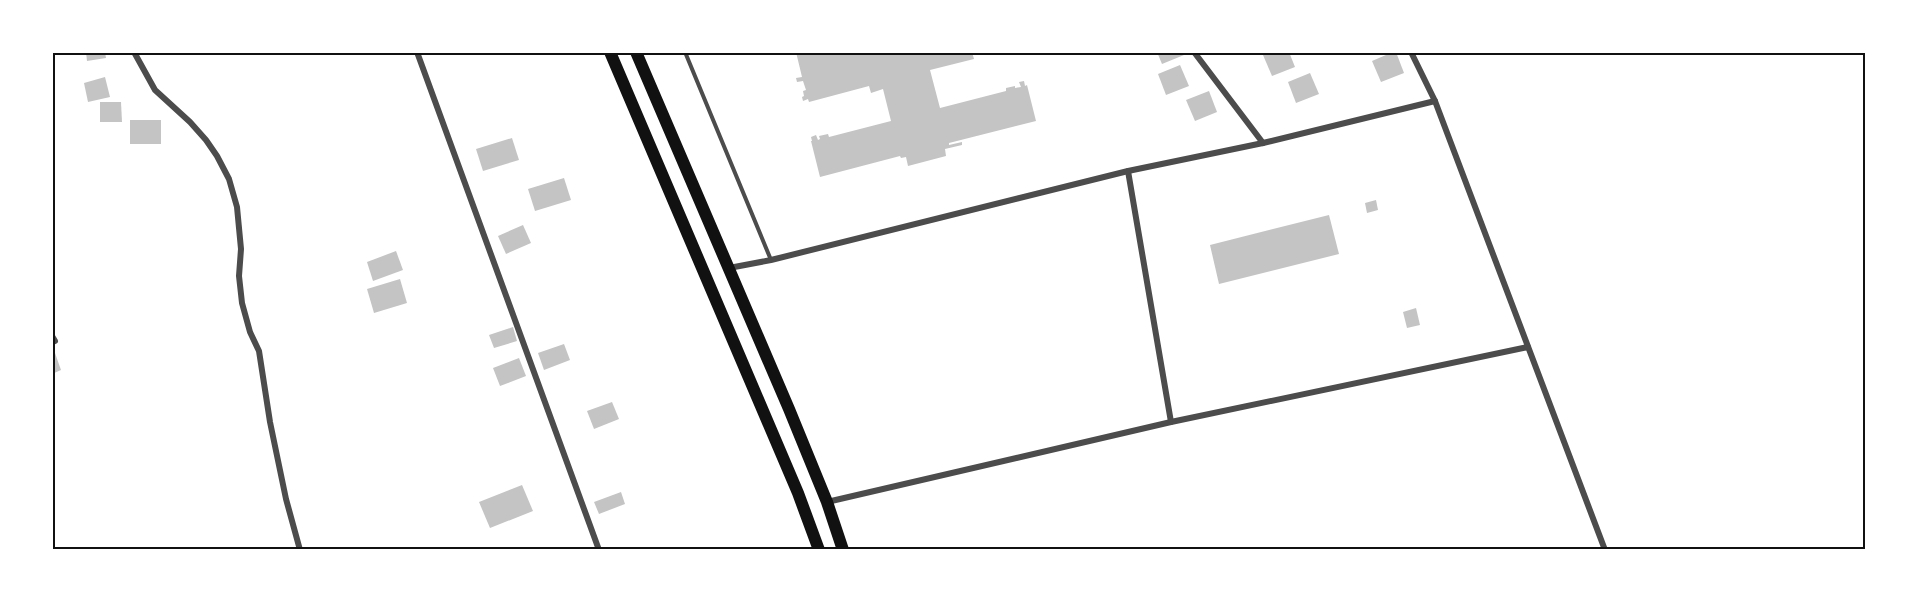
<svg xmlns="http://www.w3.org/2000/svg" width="1918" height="602" viewBox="0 0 1918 602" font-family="'Source Sans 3',sans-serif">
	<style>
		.building { fill: #c4c4c4 }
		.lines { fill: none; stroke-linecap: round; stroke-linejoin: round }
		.service { stroke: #4c4c4c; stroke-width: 4 }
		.minor { stroke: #4c4c4c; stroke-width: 6 }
		.trunk { stroke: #111; stroke-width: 12 }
		.neatline { fill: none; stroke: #111; stroke-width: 2 }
	</style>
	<rect width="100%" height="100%" fill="#fff"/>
	<g class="building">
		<polygon points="86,52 105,52 106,58 87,61"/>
		<polygon points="796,52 972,52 974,59 930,70 940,108 1006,91 1006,88 1015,86 1015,88 1021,87 1019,82 1024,81 1025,86 1027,85 1036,121 949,143 949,145 962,142 962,145 945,149 946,156 908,166 906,157 901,158 900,156 820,177 811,141 812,141 811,137 816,135 818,140 820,139 819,136 828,134 829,137 891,121 883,89 871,93 869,86 809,102 808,99 803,101 802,97 804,96 803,91 806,90 803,81 797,82 796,78 802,77"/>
		<polygon points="1157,52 1183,52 1184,55 1162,64"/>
		<polygon points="1269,52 1289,52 1295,67 1272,76 1263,55"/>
		<polygon points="1393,52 1396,52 1404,73 1381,82 1372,61"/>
		<polygon points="1180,65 1189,86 1166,95 1158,74"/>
		<polygon points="1310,73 1319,94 1296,103 1288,82"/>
		<polygon points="105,77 110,97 88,102 84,83"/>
		<polygon points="1209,91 1217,112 1195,121 1186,100"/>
		<polygon points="100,102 121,102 122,122 100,122"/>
		<rect x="130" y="120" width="31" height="24"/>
		<polygon points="512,138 519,160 483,171 476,149"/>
		<polygon points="564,178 571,200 535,211 528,189"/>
		<polygon points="1376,200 1378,210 1367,213 1365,203"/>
		<polygon points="1329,215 1339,254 1219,284 1210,245"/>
		<polygon points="523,225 531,243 506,254 498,236"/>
		<polygon points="396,251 403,270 373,281 367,262"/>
		<polygon points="400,279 407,303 374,313 367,289"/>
		<polygon points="1416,308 1420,325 1407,328 1403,312"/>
		<polygon points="513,327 517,341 494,348 489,335"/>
		<polygon points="564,344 570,360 544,370 538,353"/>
		<polygon points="55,353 61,370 52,374 52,354"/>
		<polygon points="519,358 526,376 500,386 493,368"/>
		<polygon points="612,402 619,419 594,429 587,411"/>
		<polygon points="522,485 533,511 490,528 479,502"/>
		<polygon points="621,492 625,504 599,514 594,502"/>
	</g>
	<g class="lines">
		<polyline class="service" points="685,52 771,260"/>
		<g class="minor">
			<polyline points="134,52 155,90 190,122 206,140 217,156 229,179 237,207 241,249 239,276 242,303 250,332 259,351 270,422 286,499 300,550"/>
			<polyline points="417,52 599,550"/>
			<polyline points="1194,52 1263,143"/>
			<polyline points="1411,52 1435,101 1605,550"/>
			<polyline points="1128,171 1171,422"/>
			<polyline points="729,268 771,260 1128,171 1263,143 1435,101"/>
			<polyline points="52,336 55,341"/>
			<polyline points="827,502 1171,422 1528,347"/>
		</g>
		<g class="trunk">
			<polyline points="610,52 798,493 819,550"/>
			<polyline points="636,52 789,409 827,502 843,550"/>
		</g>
	</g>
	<rect width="1918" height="602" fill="none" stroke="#ffffff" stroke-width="108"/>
	<rect x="54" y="54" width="1810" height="494" class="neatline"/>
</svg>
